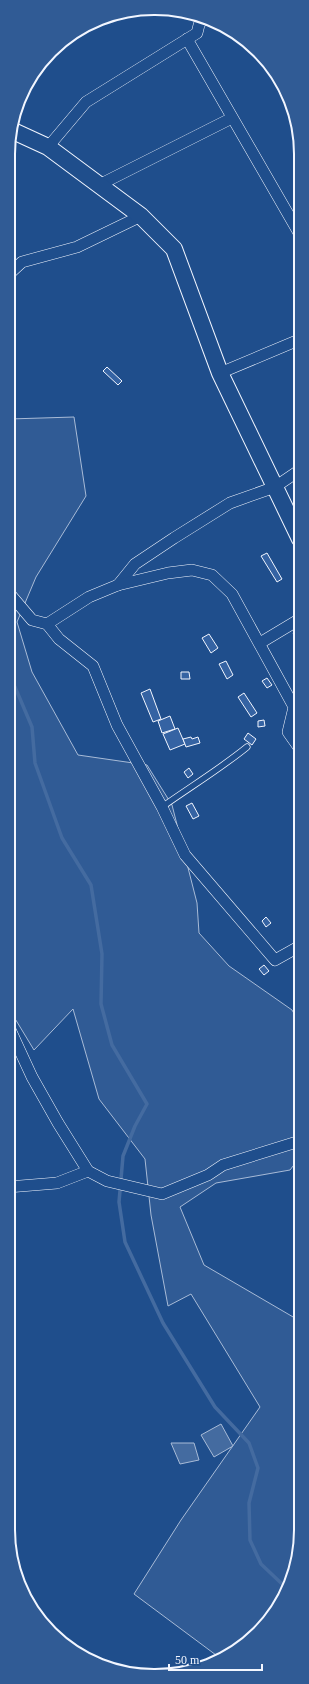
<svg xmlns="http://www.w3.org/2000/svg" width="309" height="1684" viewBox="0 0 309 1684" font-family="'Times New Roman',serif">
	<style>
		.green { fill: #305b95; stroke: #a8bbd7 }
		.water { fill: #446ba0; stroke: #a8bbd7 }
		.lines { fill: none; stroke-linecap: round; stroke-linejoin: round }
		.stream { stroke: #446ba0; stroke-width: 3.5 }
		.building { fill: #3563a3; stroke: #f2f6ff }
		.lane-casing { stroke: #f2f6ff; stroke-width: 7 }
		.street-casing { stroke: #f2f6ff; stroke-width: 12 }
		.secondary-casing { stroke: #f2f6ff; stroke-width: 18 }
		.lane { stroke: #1f4e8c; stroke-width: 5.5 }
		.street { stroke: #1f4e8c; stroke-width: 11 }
		.secondary { stroke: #1f4e8c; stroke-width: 16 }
		.rim { fill: none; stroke: #f2f6ff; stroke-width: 2 }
	</style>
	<rect width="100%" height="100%" fill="#1f4e8c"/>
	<polygon class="green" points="74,417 86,496 36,577 17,622 32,672 78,755 147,765 172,805 197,903 199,933 229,966 292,1010 300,1024 300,1157 290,1170 216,1183 180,1207 204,1265 300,1321 300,1548 281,1603 251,1640 220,1658 134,1594 181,1520 260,1407 191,1294 168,1306 151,1215 145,1159 99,1099 73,1009 34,1050 14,1017 8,997 9,419"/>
	<g class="water">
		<polygon points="221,1424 233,1446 214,1457 201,1435"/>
		<polygon points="171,1443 194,1443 199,1460 180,1464"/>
	</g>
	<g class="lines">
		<polyline class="stream" points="9,683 15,687 32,727 35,763 62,838 91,885 102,954 101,1004 112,1045 147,1104 135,1126 123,1156 119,1202 125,1242 163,1323 215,1407 249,1443 258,1468 249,1503 250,1540 261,1564 281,1583 288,1584"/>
	</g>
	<g class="building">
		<polygon points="107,367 122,381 118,385 103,371"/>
		<polygon points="267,553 282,579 277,582 261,556"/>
		<polygon points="299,629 300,630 300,643 293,633"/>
		<polygon points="209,634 218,648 211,653 202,638"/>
		<polygon points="226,661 233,675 227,679 219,664"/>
		<polygon points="181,672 189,672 190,679 181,679"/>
		<polygon points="267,678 272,685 267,688 262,681"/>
		<polygon points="150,689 161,719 153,722 141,693"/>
		<polygon points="244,693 257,713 251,717 238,697"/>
		<polygon points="170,716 175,729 162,733 158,721"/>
		<polygon points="264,720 265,726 258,727 258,721"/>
		<polygon points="178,728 185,744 170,750 163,734"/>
		<polygon points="248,733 256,739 252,745 244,739"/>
		<polygon points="191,737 192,739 198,737 200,743 186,747 183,739"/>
		<polygon points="189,768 193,774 188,778 184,772"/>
		<polygon points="192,803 199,816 193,819 186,806"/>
		<polygon points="266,917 271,923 266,927 262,921"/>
		<polygon points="264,965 269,971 264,975 259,969"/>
	</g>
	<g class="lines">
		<defs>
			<path id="lane" d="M162 807C190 787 220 769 247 747"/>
			<g id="street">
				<polyline points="187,39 299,233"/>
				<polyline points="48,147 86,102 197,33 199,25 203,18"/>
				<polyline points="99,185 232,118"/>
				<polyline points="9,274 22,262 77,247 141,216"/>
				<polyline points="220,373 301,339"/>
				<polyline points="118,585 135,564 174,538 230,503 275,487 300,470"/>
				<polyline points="9,593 32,620 47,624 59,639 93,666 117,725 162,807 185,855 275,960 300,946"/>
				<polyline points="47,624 89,597 118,585 168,573 192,570 212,575 232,594 294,707 288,732 300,749"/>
				<polyline points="260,643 300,619"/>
				<polyline points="8,1025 32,1077 58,1123 88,1171 107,1181 162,1194 208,1175 223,1165 300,1141"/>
				<polyline points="8,1187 57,1183 88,1171"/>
			</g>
			<polyline id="secondary" points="11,130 48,147 141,216 174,249 220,373 300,539"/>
		</defs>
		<use href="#lane" class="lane-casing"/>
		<use href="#street" class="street-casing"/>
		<use href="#secondary" class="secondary-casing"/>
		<use href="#lane" class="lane"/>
		<use href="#street" class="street"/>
		<use href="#secondary" class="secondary"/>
	</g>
	<path d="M0 0H309V1684H0ZM154 15H155A139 139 0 0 1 294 154V1530A139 139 0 0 1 155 1669H154A139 139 0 0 1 15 1530V154A139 139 0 0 1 154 15Z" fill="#305b95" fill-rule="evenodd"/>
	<path class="rim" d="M154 15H155A139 139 0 0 1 294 154V1530A139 139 0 0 1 155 1669H154A139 139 0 0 1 15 1530V154A139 139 0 0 1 154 15Z"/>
	<path d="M169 1664v6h93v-6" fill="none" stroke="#f2f6ff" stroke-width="2"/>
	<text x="175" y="1664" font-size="12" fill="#f2f6ff" stroke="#1f4e8c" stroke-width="3" paint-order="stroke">50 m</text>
</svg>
